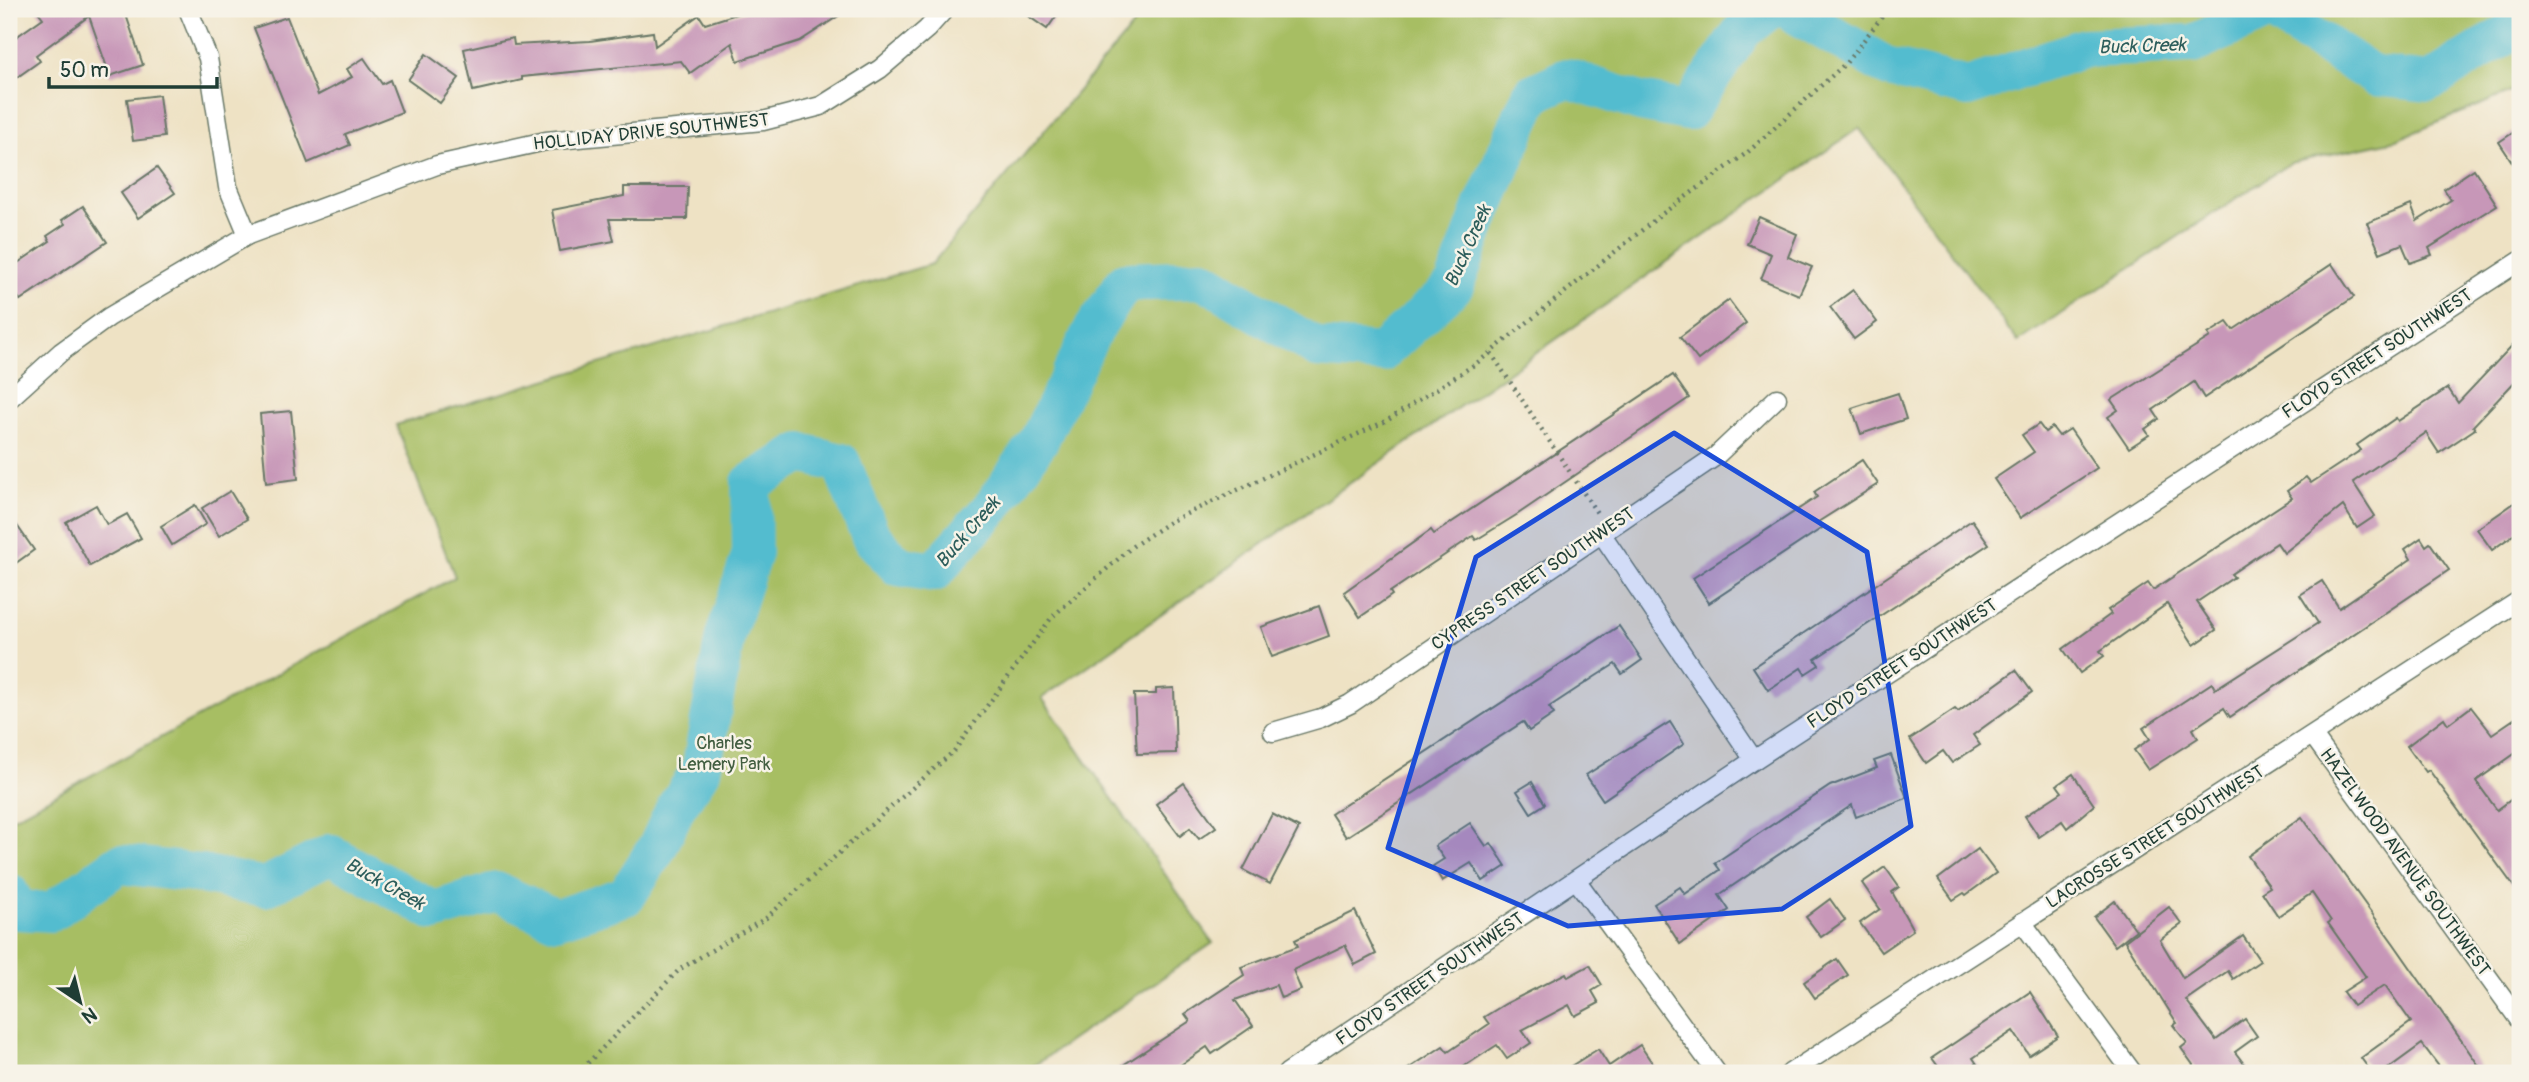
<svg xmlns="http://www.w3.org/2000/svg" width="2529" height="1082" viewBox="0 0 2529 1082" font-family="Pangolin,sans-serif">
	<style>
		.green { fill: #a7be64; stroke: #637e4c; stroke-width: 2 }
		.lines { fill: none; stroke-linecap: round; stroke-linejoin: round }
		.river { stroke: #52bccf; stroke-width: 40 }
		.building { fill: #c797b8 }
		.minor-casing { stroke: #677766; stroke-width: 21 }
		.path { stroke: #677766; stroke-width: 4.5; stroke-dasharray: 2 5; stroke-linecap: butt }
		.minor { stroke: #fff; stroke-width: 18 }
		.marked { fill: #1d4ed8; fill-opacity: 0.2; stroke: #1d4ed8; stroke-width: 5; stroke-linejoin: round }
		.labels { text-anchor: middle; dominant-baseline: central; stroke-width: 5; stroke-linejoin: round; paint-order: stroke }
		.street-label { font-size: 18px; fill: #1f3d34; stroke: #f7f3e8 }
		.park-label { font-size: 18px; fill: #415d40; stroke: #f7f3e8 }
		.water-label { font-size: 19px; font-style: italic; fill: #2c5d5b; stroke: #f7f3e8 }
	</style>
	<rect width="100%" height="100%" fill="#f7f3e8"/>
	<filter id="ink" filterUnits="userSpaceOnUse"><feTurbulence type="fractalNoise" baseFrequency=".0143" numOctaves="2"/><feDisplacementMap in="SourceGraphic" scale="14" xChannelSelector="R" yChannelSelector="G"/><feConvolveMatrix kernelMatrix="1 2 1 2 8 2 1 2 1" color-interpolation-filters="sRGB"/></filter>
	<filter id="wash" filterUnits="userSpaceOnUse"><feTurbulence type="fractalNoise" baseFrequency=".00686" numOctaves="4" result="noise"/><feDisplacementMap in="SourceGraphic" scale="28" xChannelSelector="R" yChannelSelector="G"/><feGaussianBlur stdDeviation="1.57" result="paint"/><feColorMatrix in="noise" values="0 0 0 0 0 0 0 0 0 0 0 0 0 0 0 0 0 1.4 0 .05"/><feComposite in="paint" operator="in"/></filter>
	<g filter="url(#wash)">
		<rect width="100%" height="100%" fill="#eee2c4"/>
		<polygon class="green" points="1147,9 2520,9 2520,88 2396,140 2290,163 2018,342 1859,128 1042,698 1213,943 1023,1073 9,1073 9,812 13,818 455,577 396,425 932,264"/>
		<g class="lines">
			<g class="river">
				<polyline points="1787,9 1889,68 1968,87 2084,48 2193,44 2270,10 2375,76 2429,82 2520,26"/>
				<polyline points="9,893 18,910 51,912 119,864 201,874 265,887 330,854 434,911 497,892 556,919 626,896 658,846 676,807 701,771 725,636 752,553 751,483 801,453 841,463 871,537 898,566 934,572 993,506 1039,440 1093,330 1125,282 1203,279 1317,348 1381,353 1454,286 1483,208 1532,94 1567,78 1640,102 1688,111 1743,30 1770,9"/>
			</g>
		</g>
		<g id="blocks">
			<g class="building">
				<polygon points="36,9 124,9 143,65 110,76 89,16 36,55 40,61 9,83 9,42 43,18"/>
				<polygon points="752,9 849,9 800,41 738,61 732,43 690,73 681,61 522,77 522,80 473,91 464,49 513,38 514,45 590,41 653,32 655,46 699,15 705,24"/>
				<polygon points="1018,9 1061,9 1047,29"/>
				<polygon points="287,17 318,95 352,77 347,69 364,58 382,84 390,80 402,112 345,134 350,145 308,163 254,28"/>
				<polygon points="426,54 459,78 440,103 408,80"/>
				<polygon points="159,95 164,137 133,141 127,99"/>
				<polygon points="2520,128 2520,174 2499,142"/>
				<polygon points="157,168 175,193 138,218 121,193"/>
				<polygon points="2474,169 2497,205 2429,248 2432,255 2410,263 2402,244 2380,253 2367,223 2411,205 2417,221 2451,200 2444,189"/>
				<polygon points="624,187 688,187 687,219 609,219 614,241 560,251 552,210 624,196"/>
				<polygon points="83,206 107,242 20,300 9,284 9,269 50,241 47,236 65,224 62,220"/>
				<polygon points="1759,217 1797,234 1788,257 1812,267 1799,295 1761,279 1771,254 1747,244"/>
				<polygon points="2332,264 2354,297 2204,398 2194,382 2153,410 2159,419 2145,429 2149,435 2129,448 2108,417 2118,410 2111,400 2210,337 2208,334 2227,322 2233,330"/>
				<polygon points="1853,290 1877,322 1854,339 1830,307"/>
				<polygon points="1729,300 1746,323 1698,360 1680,337"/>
				<polygon points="2520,337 2520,376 2473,426 2475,429 2439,453 2426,433 2353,482 2375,516 2357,528 2343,506 2284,553 2277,543 2231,574 2234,577 2197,602 2216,630 2194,645 2167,604 2100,651 2104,656 2080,673 2063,649 2111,614 2108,610 2148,583 2153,590 2292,498 2287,491 2306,477 2311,483 2361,450 2357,445 2396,418 2398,421 2448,388 2458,403"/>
				<polygon points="1673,375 1689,398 1518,514 1476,540 1473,536 1390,592 1392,595 1360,617 1344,592 1431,530 1434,534"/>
				<polygon points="1898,393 1906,419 1861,434 1852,408"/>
				<polygon points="291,411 298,479 266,483 260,414"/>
				<polygon points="2039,424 2045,432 2052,427 2059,436 2070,429 2097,468 2020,518 1994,479 2034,452 2022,435"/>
				<polygon points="1862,460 1878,484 1818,522 1822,528 1709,603 1693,578 1817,497 1814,492"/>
				<polygon points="230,491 247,519 219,536 202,508"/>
				<polygon points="2520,499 2520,530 2492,550 2477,529"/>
				<polygon points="96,505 107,525 127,514 141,538 90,566 66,522"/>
				<polygon points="195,505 206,524 172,545 161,526"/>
				<polygon points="9,514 34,550 9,568"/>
				<polygon points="1972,520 1989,544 1815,659 1819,665 1805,674 1801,668 1768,690 1753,667"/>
				<polygon points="2421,538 2426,546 2430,543 2449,570 2230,717 2224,708 2193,729 2198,738 2148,770 2134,750 2150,739 2143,728 2212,683 2215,689 2318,623 2300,595 2322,581 2339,608 2411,559 2405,549"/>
				<polygon points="1319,606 1329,636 1272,657 1261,627"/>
				<polygon points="1619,626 1642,660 1622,674 1615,664 1596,676 1549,707 1554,714 1529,731 1523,722 1346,837 1331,814"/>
				<polygon points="2016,670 2032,692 1973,735 1980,745 1952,763 1943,751 1926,763 1910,739 1955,709 1958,712"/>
				<polygon points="1174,688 1176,753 1137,754 1134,694 1156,694 1156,689"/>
				<polygon points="2471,707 2492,734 2520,715 2520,750 2476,781 2497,810 2520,793 2520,895 2429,770 2426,772 2407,746 2444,718 2448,724"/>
				<polygon points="1670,722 1684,744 1603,800 1586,775"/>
				<polygon points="1891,755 1907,798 1856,817 1852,805 1719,895 1729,910 1680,944 1654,904 1680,887 1685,894 1720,870 1715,863 1830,786 1877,768 1874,761"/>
				<polygon points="2073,774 2094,805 2067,828 2062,821 2039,837 2025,816 2062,792 2057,785"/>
				<polygon points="1532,782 1545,804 1531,813 1517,791"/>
				<polygon points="1184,783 1216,827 1199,839 1190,828 1180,836 1156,804"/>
				<polygon points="1272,814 1299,828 1270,884 1243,870"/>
				<polygon points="2302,817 2394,944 2484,1073 2444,1073 2422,1044 2382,1073 2372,1073 2361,1058 2411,1022 2385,985 2353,1006 2343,992 2366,977 2328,923 2331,921 2312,893 2278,916 2262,892 2270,887 2248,856"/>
				<polygon points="1470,823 1486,846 1491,843 1506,866 1483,881 1471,863 1442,881 1433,866 1444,859 1435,846"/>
				<polygon points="1978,849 1996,873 1966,895 1964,893 1953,900 1938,879"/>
				<polygon points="1885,867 1899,887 1892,892 1913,930 1881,952 1860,923 1880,909 1862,883"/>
				<polygon points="1830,899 1845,920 1821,937 1806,917"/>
				<polygon points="2115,901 2136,930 2115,946 2094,917"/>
				<polygon points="2169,907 2182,924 2160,940 2183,978 2243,936 2260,961 2233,979 2228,971 2186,1000 2216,1040 2245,1019 2257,1036 2235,1052 2251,1073 2199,1073 2181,1048 2187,1043 2173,1025 2177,1023 2125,941"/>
				<polygon points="1355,911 1376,954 1355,965 1345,945 1293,970 1301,990 1281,998 1276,985 1235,1000 1253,1026 1212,1054 1207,1047 1169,1073 1111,1073 1190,1021 1185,1014 1244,975 1241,967 1298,946 1295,940"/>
				<polygon points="1837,959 1848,975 1815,998 1804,982"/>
				<polygon points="1590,965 1602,985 1592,991 1599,1003 1575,1016 1569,1005 1522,1030 1531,1043 1507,1059 1497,1045 1454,1073 1402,1073 1443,1046 1448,1052 1489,1024 1484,1017 1505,1004 1566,973 1568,977"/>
				<polygon points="2030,992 2058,1036 2029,1055 2013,1031 1973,1058 1983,1073 1943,1073 1932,1058"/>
				<polygon points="1640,1045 1659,1073 1560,1073 1598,1049 1609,1066"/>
			</g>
		</g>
	</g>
	<g filter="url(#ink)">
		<use href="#blocks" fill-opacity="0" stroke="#677766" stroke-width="2"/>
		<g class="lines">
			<defs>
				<g id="minor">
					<polyline points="188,9 208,58 228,187 248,235"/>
					<polyline points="9,399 61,352 109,317 248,235 437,165 546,141 763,121 821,106 880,69 927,29 945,9"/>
					<polyline points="1601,533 1754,760"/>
					<polyline points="1273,732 1321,718 1350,704 1716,456 1777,398"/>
					<polyline points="2314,737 2520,1021"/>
					<polyline points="1577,881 1717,1073"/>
					<polyline points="2022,922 2133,1073"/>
					<polyline points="1287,1073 1754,760 2520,261"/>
					<polyline points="1790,1073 2520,600"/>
				</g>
			</defs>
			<use href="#minor" class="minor-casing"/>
			<g class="path">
				<polyline points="1491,353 1597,513"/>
				<polyline points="578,1073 680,969 766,918 954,751 1052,617 1133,546 1171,521 1388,420 1477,363 1662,214 1748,152 1846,63 1888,9"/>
			</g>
			<use href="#minor" class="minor"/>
		</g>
	</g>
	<path class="marked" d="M1674 433 1867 552 1911 826 1782 909 1568 926 1388 848 1476 557Z"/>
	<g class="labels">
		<g class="street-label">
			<text transform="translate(651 132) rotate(-6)">HOLLIDAY DRIVE SOUTHWEST</text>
			<text transform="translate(2377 354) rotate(-33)">FLOYD STREET SOUTHWEST</text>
			<text transform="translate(1533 579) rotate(-34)">CYPRESS STREET SOUTHWEST</text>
			<text transform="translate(1902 664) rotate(-33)">FLOYD STREET SOUTHWEST</text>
			<text transform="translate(2155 837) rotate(-32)">LACROSSE STREET SOUTHWEST</text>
			<text transform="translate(2405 862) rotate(54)">HAZELWOOD AVENUE SOUTHWEST</text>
			<text transform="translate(1430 979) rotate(-34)">FLOYD STREET SOUTHWEST</text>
		</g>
		<g class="park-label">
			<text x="724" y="743">Charles<tspan x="724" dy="21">Lemery Park</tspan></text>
		</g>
		<g class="water-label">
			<text transform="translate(2142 46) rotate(-2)">Buck Creek</text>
			<text transform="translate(1468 246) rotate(-66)">Buck Creek</text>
			<text transform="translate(968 532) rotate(-49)">Buck Creek</text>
			<text transform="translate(385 884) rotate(29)">Buck Creek</text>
		</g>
	</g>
	<rect width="2529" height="1082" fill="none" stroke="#f7f3e8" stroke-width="35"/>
	<g transform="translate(80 1002) rotate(145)" stroke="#f7f3e8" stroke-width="5" paint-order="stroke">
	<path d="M0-5L12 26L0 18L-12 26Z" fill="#1f3d34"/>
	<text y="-10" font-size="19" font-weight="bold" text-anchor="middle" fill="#1f3d34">N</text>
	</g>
	<path d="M49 77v10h168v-10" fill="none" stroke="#1f3d34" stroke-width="3.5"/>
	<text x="60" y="77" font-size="21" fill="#1f3d34" stroke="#f7f3e8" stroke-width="5" paint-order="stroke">50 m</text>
</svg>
